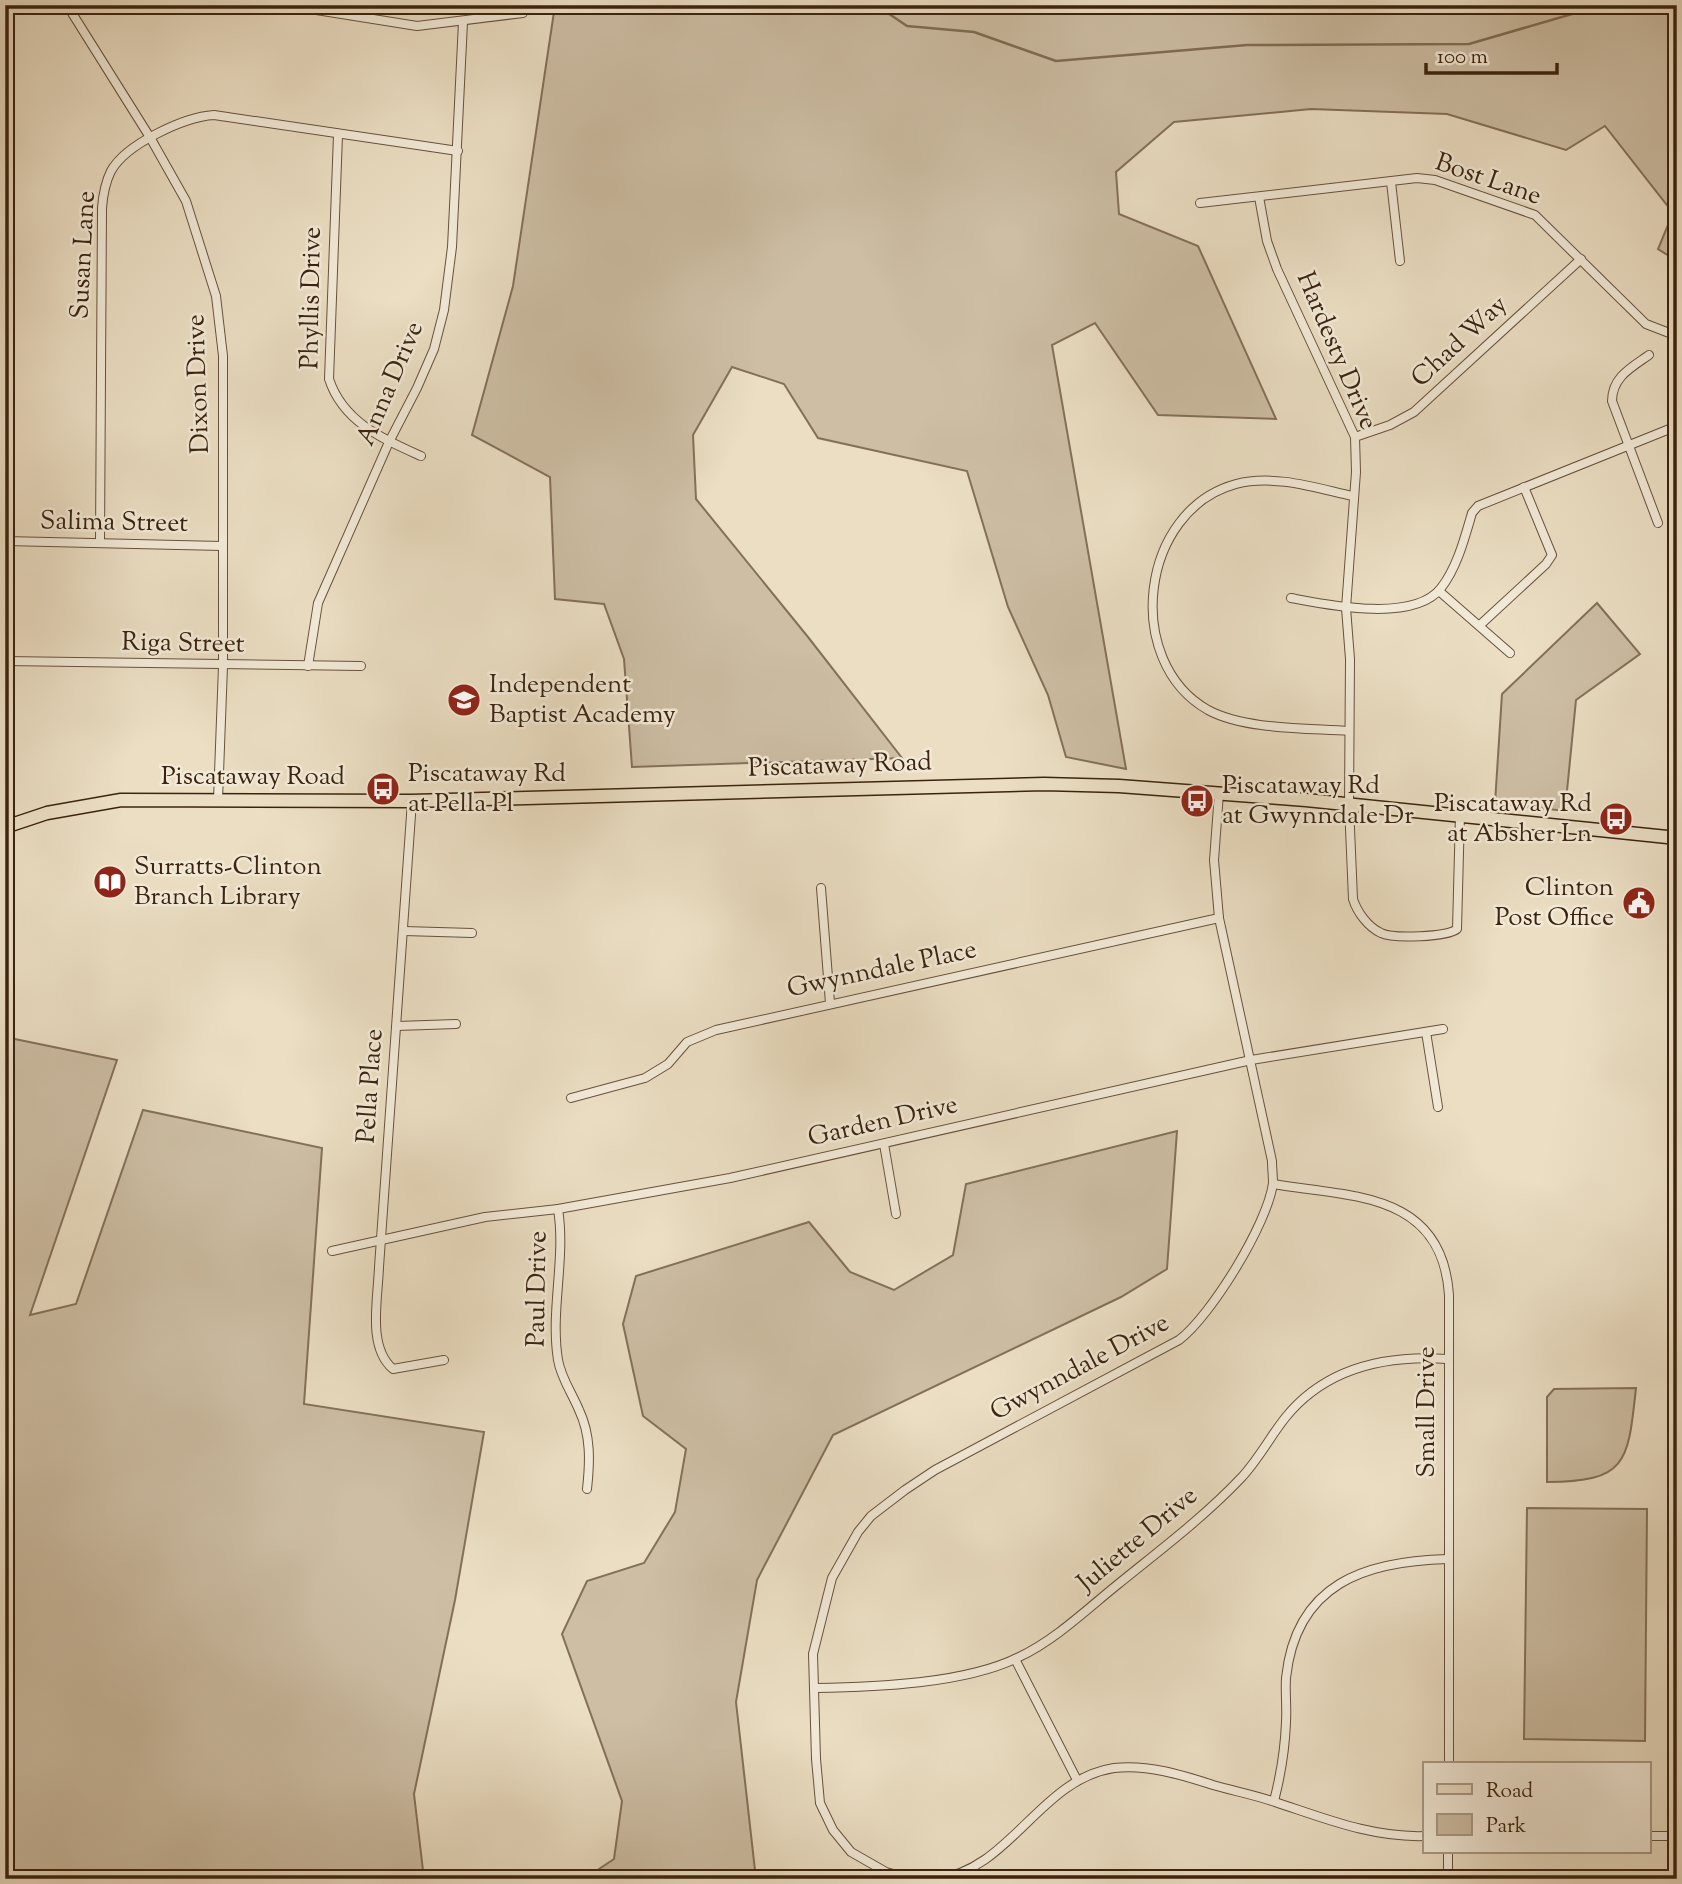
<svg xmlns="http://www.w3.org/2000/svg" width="1682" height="1884" viewBox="0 0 1682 1884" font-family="'Sorts Mill Goudy',serif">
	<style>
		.green { fill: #cdbea4; stroke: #84705a; stroke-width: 2 }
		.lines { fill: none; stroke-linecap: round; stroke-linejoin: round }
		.stream { stroke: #816d56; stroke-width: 2.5 }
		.minor-casing { stroke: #67523c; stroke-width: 10 }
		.primary-casing { stroke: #3b230f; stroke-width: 15 }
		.minor { stroke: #f2ead8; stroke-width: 8 }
		.primary { stroke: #ebdec3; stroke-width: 12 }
		.labels { text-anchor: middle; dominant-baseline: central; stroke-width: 5; stroke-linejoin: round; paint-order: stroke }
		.street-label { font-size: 26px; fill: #3b230f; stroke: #f2ead8 }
		.poi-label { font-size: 26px; fill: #3b230f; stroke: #f2ead8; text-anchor: start }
	</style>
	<rect width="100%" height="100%" fill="#ebdec3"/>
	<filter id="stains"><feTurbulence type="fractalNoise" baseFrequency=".00286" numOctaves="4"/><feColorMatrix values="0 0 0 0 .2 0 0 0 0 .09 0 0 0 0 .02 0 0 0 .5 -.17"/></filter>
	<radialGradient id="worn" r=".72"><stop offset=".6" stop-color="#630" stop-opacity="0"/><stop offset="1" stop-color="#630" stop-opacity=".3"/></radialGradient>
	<g class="green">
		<polygon points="555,5 1677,5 1677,261 1658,249 1673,213 1605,126 1566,150 1447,114 1311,109 1174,122 1116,172 1119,214 1198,246 1276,419 1158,415 1095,323 1052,345 1126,769 1066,757 1048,695 1008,607 967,471 818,438 784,384 732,367 693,435 696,499 808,637 902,758 632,767 624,659 604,604 555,599 550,477 472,435 513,286"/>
		<polygon points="1597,603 1640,654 1576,700 1565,811 1495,803 1502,694"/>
		<polygon points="5,1037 117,1060 30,1315 76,1304 143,1110 322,1148 304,1404 484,1432 455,1600 414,1794 424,1879 5,1879"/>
		<polygon points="1177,1131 1167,1269 1121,1297 833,1435 757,1580 736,1702 755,1870 762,1879 584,1879 614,1859 622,1801 562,1634 587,1581 644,1563 675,1512 686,1449 643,1416 623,1324 636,1276 809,1222 850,1272 894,1290 953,1255 966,1184"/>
		<path d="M1636 1388C1628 1461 1628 1482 1547 1482V1397L1554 1389Z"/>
		<polygon points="1527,1508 1647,1509 1645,1741 1524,1739"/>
	</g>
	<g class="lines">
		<polyline class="stream" points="876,5 907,26 974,32 1056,61 1247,45 1469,44 1603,5"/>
		<defs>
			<g id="minor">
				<polyline points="67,5 151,139 186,201 216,296 223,356 223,666 218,800"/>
				<polyline points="285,5 417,26 523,13"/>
				<path d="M338 135 329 379C343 422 383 439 421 456"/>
				<polyline points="1391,182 1400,261"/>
				<path d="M1259 197 1267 241 1277 269 1355 437 1356 472 1346 608 1350 659 1349 805 1353 899C1357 912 1368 927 1381 933 1393 939 1447 937 1457 929L1460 814"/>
				<polyline points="1200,203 1417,178 1435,180 1535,215 1646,324 1677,336"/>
				<path d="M1649 355C1632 367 1612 377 1612 401L1658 523"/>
				<polyline points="1355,437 1390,425 1414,412 1581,259"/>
				<polyline points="5,541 222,546"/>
				<path d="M100 541 102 208C103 195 105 183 111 171 126 144 184 117 214 115L458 151"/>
				<polyline points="1439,591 1510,653"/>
				<path d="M1291 598C1328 605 1414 623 1441 588 1457 568 1465 537 1472 513L1478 506 1677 426"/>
				<polyline points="1480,625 1546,564 1552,555 1524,487"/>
				<polyline points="5,661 361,666"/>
				<polyline points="308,666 318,603 389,442 417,388 434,349 444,310 452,247 463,22"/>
				<path d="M1349 731C1308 728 1245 730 1208 710 1122 661 1140 510 1236 484 1274 474 1316 488 1352 496"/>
				<path d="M412 801 379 1267C378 1299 367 1347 393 1369L444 1360"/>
				<polyline points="821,888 830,1003"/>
				<polyline points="404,931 472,933"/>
				<polyline points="397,1026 456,1024"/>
				<polyline points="1426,1032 1438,1107"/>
				<polyline points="571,1098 645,1078 668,1064 687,1042 716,1030 1219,918"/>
				<polyline points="884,1144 896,1214"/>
				<path d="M1273 1184C1350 1197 1442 1191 1449 1295V1763"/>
				<path d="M558 1209C566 1259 550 1310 558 1360 561 1378 572 1393 579 1410 591 1435 590 1462 587 1489"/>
				<polyline points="332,1251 485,1217 558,1209 730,1178 1251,1060 1443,1029"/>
				<polyline points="1015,1659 1077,1780"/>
				<path d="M815 1688C875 1687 965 1684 1019 1657 1055 1640 1086 1610 1117 1585 1160 1550 1203 1518 1241 1478 1258 1460 1270 1437 1285 1418 1326 1367 1386 1355 1447 1359"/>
				<path d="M1274 1801C1281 1774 1285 1749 1286 1722 1287 1707 1285 1693 1286 1678 1296 1583 1366 1561 1448 1559"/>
				<polyline points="1649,1836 1677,1836"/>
				<path d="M912 1879 886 1872 851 1852 833 1830 820 1803 816 1759 813 1654 832 1578 858 1532 871 1516 905 1490 935 1470 1179 1340C1211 1316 1268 1223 1273 1183 1273 1176 1272 1168 1272 1161L1219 918 1214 860 1219 793"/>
				<path d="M936 1879C1010 1871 1040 1779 1114 1768 1147 1764 1182 1775 1213 1785 1234 1791 1255 1795 1275 1802 1324 1818 1372 1838 1425 1836"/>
				<polyline points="1448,1879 1448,1851"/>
			</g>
			<polyline id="primary" points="5,827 47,813 121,800 412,801 1044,784 1119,786 1306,800 1677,838"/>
		</defs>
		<use href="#minor" class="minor-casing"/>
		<use href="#primary" class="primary-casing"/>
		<use href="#minor" class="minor"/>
		<use href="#primary" class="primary"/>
	</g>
	<defs>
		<symbol id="school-disc" viewBox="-11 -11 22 22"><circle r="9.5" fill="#8f2418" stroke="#f2ead8"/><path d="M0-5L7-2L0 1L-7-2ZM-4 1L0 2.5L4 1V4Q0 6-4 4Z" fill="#fff"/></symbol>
		<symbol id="bus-disc" viewBox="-11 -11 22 22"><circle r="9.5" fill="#8f2418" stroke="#f2ead8"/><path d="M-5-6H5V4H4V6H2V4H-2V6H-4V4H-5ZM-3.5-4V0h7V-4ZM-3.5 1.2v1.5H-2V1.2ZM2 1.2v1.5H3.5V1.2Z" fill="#fff"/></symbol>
		<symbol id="library-disc" viewBox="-11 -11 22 22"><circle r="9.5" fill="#8f2418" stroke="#f2ead8"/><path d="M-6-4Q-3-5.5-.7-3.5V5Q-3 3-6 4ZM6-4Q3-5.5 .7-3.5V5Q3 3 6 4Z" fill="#fff"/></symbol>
		<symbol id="civic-disc" viewBox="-11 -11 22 22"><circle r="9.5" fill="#8f2418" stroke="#f2ead8"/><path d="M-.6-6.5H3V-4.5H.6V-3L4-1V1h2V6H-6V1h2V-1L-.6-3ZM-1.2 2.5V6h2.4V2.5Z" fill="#fff"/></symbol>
	</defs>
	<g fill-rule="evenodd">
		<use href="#school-disc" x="445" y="681" width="38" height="38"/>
		<use href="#bus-disc" x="364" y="770" width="38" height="38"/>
		<use href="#bus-disc" x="1178" y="782" width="38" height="38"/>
		<use href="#bus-disc" x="1597" y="800" width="38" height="38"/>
		<use href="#library-disc" x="91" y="863" width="38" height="38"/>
		<use href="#civic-disc" x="1620" y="884" width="38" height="38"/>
	</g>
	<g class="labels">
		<g class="street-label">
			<text transform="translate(1488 180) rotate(19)">Bost Lane</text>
			<text transform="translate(84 255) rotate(-87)">Susan Lane</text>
			<text transform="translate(312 298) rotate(-89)">Phyllis Drive</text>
			<text transform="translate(1460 342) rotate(-43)">Chad Way</text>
			<text transform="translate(1336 351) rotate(67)">Hardesty Drive</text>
			<text transform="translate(199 384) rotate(-92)">Dixon Drive</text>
			<text transform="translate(391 384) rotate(-67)">Anna Drive</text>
			<text transform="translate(114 523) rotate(1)">Salima Street</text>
			<text transform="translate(183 644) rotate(1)">Riga Street</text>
			<text transform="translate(840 766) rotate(-2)">Piscataway Road</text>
			<text x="253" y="777">Piscataway Road</text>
			<text transform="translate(882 970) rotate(-12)">Gwynndale Place</text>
			<text transform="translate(371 1086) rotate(-86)">Pella Place</text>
			<text transform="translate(883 1122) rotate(-13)">Garden Drive</text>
			<text transform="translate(538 1289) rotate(-89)">Paul Drive</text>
			<text transform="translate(1080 1368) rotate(-28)">Gwynndale Drive</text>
			<text transform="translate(1427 1412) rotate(-90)">Small Drive</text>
			<text transform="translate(1138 1540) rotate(-40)">Juliette Drive</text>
		</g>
		<g class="poi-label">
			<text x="489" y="685">Independent<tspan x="489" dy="30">Baptist Academy</tspan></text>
			<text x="408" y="774">Piscataway Rd<tspan x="408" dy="30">at Pella Pl</tspan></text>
			<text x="1222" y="786">Piscataway Rd<tspan x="1222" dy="30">at Gwynndale Dr</tspan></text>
			<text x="1592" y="804" text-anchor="end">Piscataway Rd<tspan x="1592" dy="30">at Absher Ln</tspan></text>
			<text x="134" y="867">Surratts-Clinton<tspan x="134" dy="30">Branch Library</tspan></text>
			<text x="1614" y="888" text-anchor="end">Clinton<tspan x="1614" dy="30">Post Office</tspan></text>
		</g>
	</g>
	<rect width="1682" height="1884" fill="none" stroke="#ebdec3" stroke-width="28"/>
	<rect x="7" y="7" width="1668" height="1870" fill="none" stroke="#3b230f" stroke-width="3.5"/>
	<rect x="14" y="14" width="1654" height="1856" fill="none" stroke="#3b230f" stroke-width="2"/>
	<rect x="1423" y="1762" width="228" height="91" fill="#f2ead8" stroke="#a99a88" stroke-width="2"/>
	<rect x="1437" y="1784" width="35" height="10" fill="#ebdec3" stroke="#a99a88" stroke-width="2"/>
	<text x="1486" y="1797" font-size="21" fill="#3b230f">Road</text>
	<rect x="1437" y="1814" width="35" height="21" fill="#cdbea4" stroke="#a99a88" stroke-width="2"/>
	<text x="1486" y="1832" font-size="21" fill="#3b230f">Park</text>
	<path d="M1426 63v10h131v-10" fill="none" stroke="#3b230f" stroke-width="3.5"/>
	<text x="1437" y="63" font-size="21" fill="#3b230f" stroke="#f2ead8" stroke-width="5" paint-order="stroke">100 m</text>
	<rect width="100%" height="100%" filter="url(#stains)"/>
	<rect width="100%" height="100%" fill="url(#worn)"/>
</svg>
